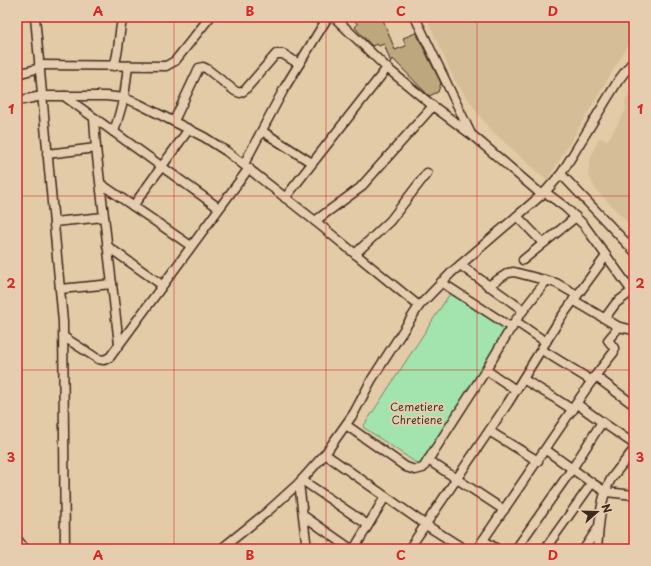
<svg xmlns="http://www.w3.org/2000/svg" width="651" height="566" viewBox="0 0 651 566" font-family="'Playpen Sans',sans-serif">
	<style>
		.built { fill: #d5bd98 }
		.green { fill: #a3e4ae; stroke: #6f8766 }
		.building { fill: #bda77d; stroke: #3b2a1e }
		.lines { fill: none; stroke-linecap: round; stroke-linejoin: round }
		.minor-casing { stroke: #3b2a1e; stroke-width: 11 }
		.minor { stroke: #e7cdaf; stroke-width: 8 }
		.grid { fill: none; stroke: #d62828; stroke-width: 1; stroke-opacity: 0.55 }
		.labels { text-anchor: middle; dominant-baseline: central; stroke-width: 4; stroke-linejoin: round; paint-order: stroke }
		.park-label { font-size: 11px; fill: #453d2c; stroke: #e7cdaf }
		.neatline { fill: none; stroke: #d62828; stroke-width: 1.5 }
		.grid-label { font-size: 13px; text-anchor: middle; font-weight: bold; fill: #d62828 }
	</style>
	<rect width="100%" height="100%" fill="#e4cba7"/>
	<filter id="ink" filterUnits="userSpaceOnUse"><feTurbulence type="fractalNoise" baseFrequency=".025" numOctaves="2"/><feDisplacementMap in="SourceGraphic" scale="8" xChannelSelector="R" yChannelSelector="G"/><feConvolveMatrix kernelMatrix="1 2 1 2 8 2 1 2 1" color-interpolation-filters="sRGB"/></filter>
	<g filter="url(#ink)">
		<g class="built">
			<polygon points="426,17 633,17 633,37 547,181 488,127 455,81"/>
			<polygon points="634,82 634,229 596,190 588,174 590,159 599,138 608,140 627,108 625,103"/>
		</g>
		<polygon class="green" points="451,292 512,331 424,468 363,427"/>
		<polygon class="building" points="350,17 372,17 374,19 382,17 395,50 406,46 403,38 416,33 441,83 438,92 429,96 393,59 391,63 384,44 379,46 377,44 372,46 357,30 355,27 358,24"/>
		<g class="lines">
			<defs>
				<g id="minor">
					<polyline points="35,17 63,322 65,549"/>
					<polyline points="334,17 387,68 433,106 472,135 542,195"/>
					<polyline points="415,17 470,132"/>
					<polyline points="39,65 166,66 175,61 210,17"/>
					<path d="M114 66C120 50 118 33 123 17"/>
					<polyline points="17,74 40,68"/>
					<polyline points="64,96 219,208"/>
					<polyline points="17,101 42,96 106,96 124,98 139,104 204,137 226,151 315,221 419,306"/>
					<polyline points="94,118 96,148 119,344"/>
					<polyline points="174,121 199,68 203,67 207,69 235,91 240,93 245,90 276,54 283,54 299,64"/>
					<polyline points="262,131 312,163"/>
					<polyline points="114,132 124,98 128,66"/>
					<polyline points="47,154 96,148"/>
					<polyline points="244,164 285,87 328,17"/>
					<polyline points="561,174 634,251"/>
					<polyline points="101,184 191,246"/>
					<polyline points="545,192 565,207 584,225 634,294"/>
					<polyline points="285,198 387,68"/>
					<polyline points="133,206 189,129"/>
					<polyline points="517,216 543,243"/>
					<polyline points="315,221 360,188 433,106"/>
					<polyline points="54,222 104,217"/>
					<polyline points="107,246 162,285"/>
					<polyline points="355,254 390,221 427,173"/>
					<polyline points="523,260 576,217"/>
					<polyline points="460,265 523,310"/>
					<polyline points="441,282 512,328"/>
					<polyline points="488,286 508,273 514,272 556,283 577,295"/>
					<polyline points="60,289 112,284"/>
					<polyline points="573,300 619,327 634,330"/>
					<polyline points="605,318 616,303 632,291"/>
					<polyline points="515,321 546,342"/>
					<polyline points="64,337 98,359 104,360 110,357 249,168"/>
					<polyline points="542,350 592,381"/>
					<polyline points="486,370 516,390"/>
					<polyline points="595,376 634,405"/>
					<polyline points="523,379 553,397 573,410"/>
					<polyline points="577,404 602,422"/>
					<polyline points="346,425 406,467 415,470 423,468 486,370 515,321 546,281"/>
					<polyline points="489,431 538,461"/>
					<polyline points="325,454 426,525 464,549"/>
					<polyline points="428,460 504,510"/>
					<polyline points="302,480 368,525"/>
					<polyline points="299,483 307,549"/>
					<polyline points="592,483 606,492 634,495"/>
					<polyline points="304,516 351,549"/>
					<polyline points="17,539 25,549"/>
					<polyline points="483,540 497,549"/>
					<polyline points="221,549 267,512 299,483 325,454 354,413 372,379 419,306 452,272 545,192 561,174 618,81 634,60"/>
					<polyline points="354,549 385,497"/>
					<polyline points="409,549 508,403 560,319 606,256"/>
					<polyline points="477,549 595,376 614,352 614,348 608,340 619,327"/>
					<polyline points="516,549 572,469 602,422 634,444"/>
					<polyline points="545,549 592,483 546,450"/>
					<polyline points="584,549 598,528"/>
					<path d="M597 549C599 528 600 497 611 479 618 469 627 459 634 449"/>
				</g>
			</defs>
			<use href="#minor" class="minor-casing"/>
			<use href="#minor" class="minor"/>
		</g>
	</g>
	<path class="grid" d="M174 17V549M326 17V549M477 17V549M17 196H634M17 370H634"/>
	<g class="labels">
		<g class="park-label">
			<text x="417" y="406">Cemetiere<tspan x="417" dy="13">Chretiene</tspan></text>
		</g>
	</g>
	<rect width="651" height="566" fill="none" stroke="#e7cdaf" stroke-width="44"/>
	<g transform="translate(597 512) rotate(70)" stroke="#e7cdaf" stroke-width="3" paint-order="stroke">
	<path d="M0-3L7 15L0 10L-7 15Z" fill="#3b2a1e"/>
	<text y="-6" font-size="11" font-weight="bold" text-anchor="middle" fill="#3b2a1e">N</text>
	</g>
	<rect x="22" y="22" width="607" height="522" class="neatline"/>
	<g class="grid-label">
		<text x="98" y="16">A</text>
		<text x="250" y="16">B</text>
		<text x="401" y="16">C</text>
		<text x="553" y="16">D</text>
		<text x="11" y="114">1</text>
		<text x="640" y="114">1</text>
		<text x="11" y="288">2</text>
		<text x="640" y="288">2</text>
		<text x="11" y="462">3</text>
		<text x="640" y="462">3</text>
		<text x="98" y="560">A</text>
		<text x="250" y="560">B</text>
		<text x="401" y="560">C</text>
		<text x="553" y="560">D</text>
	</g>
</svg>
